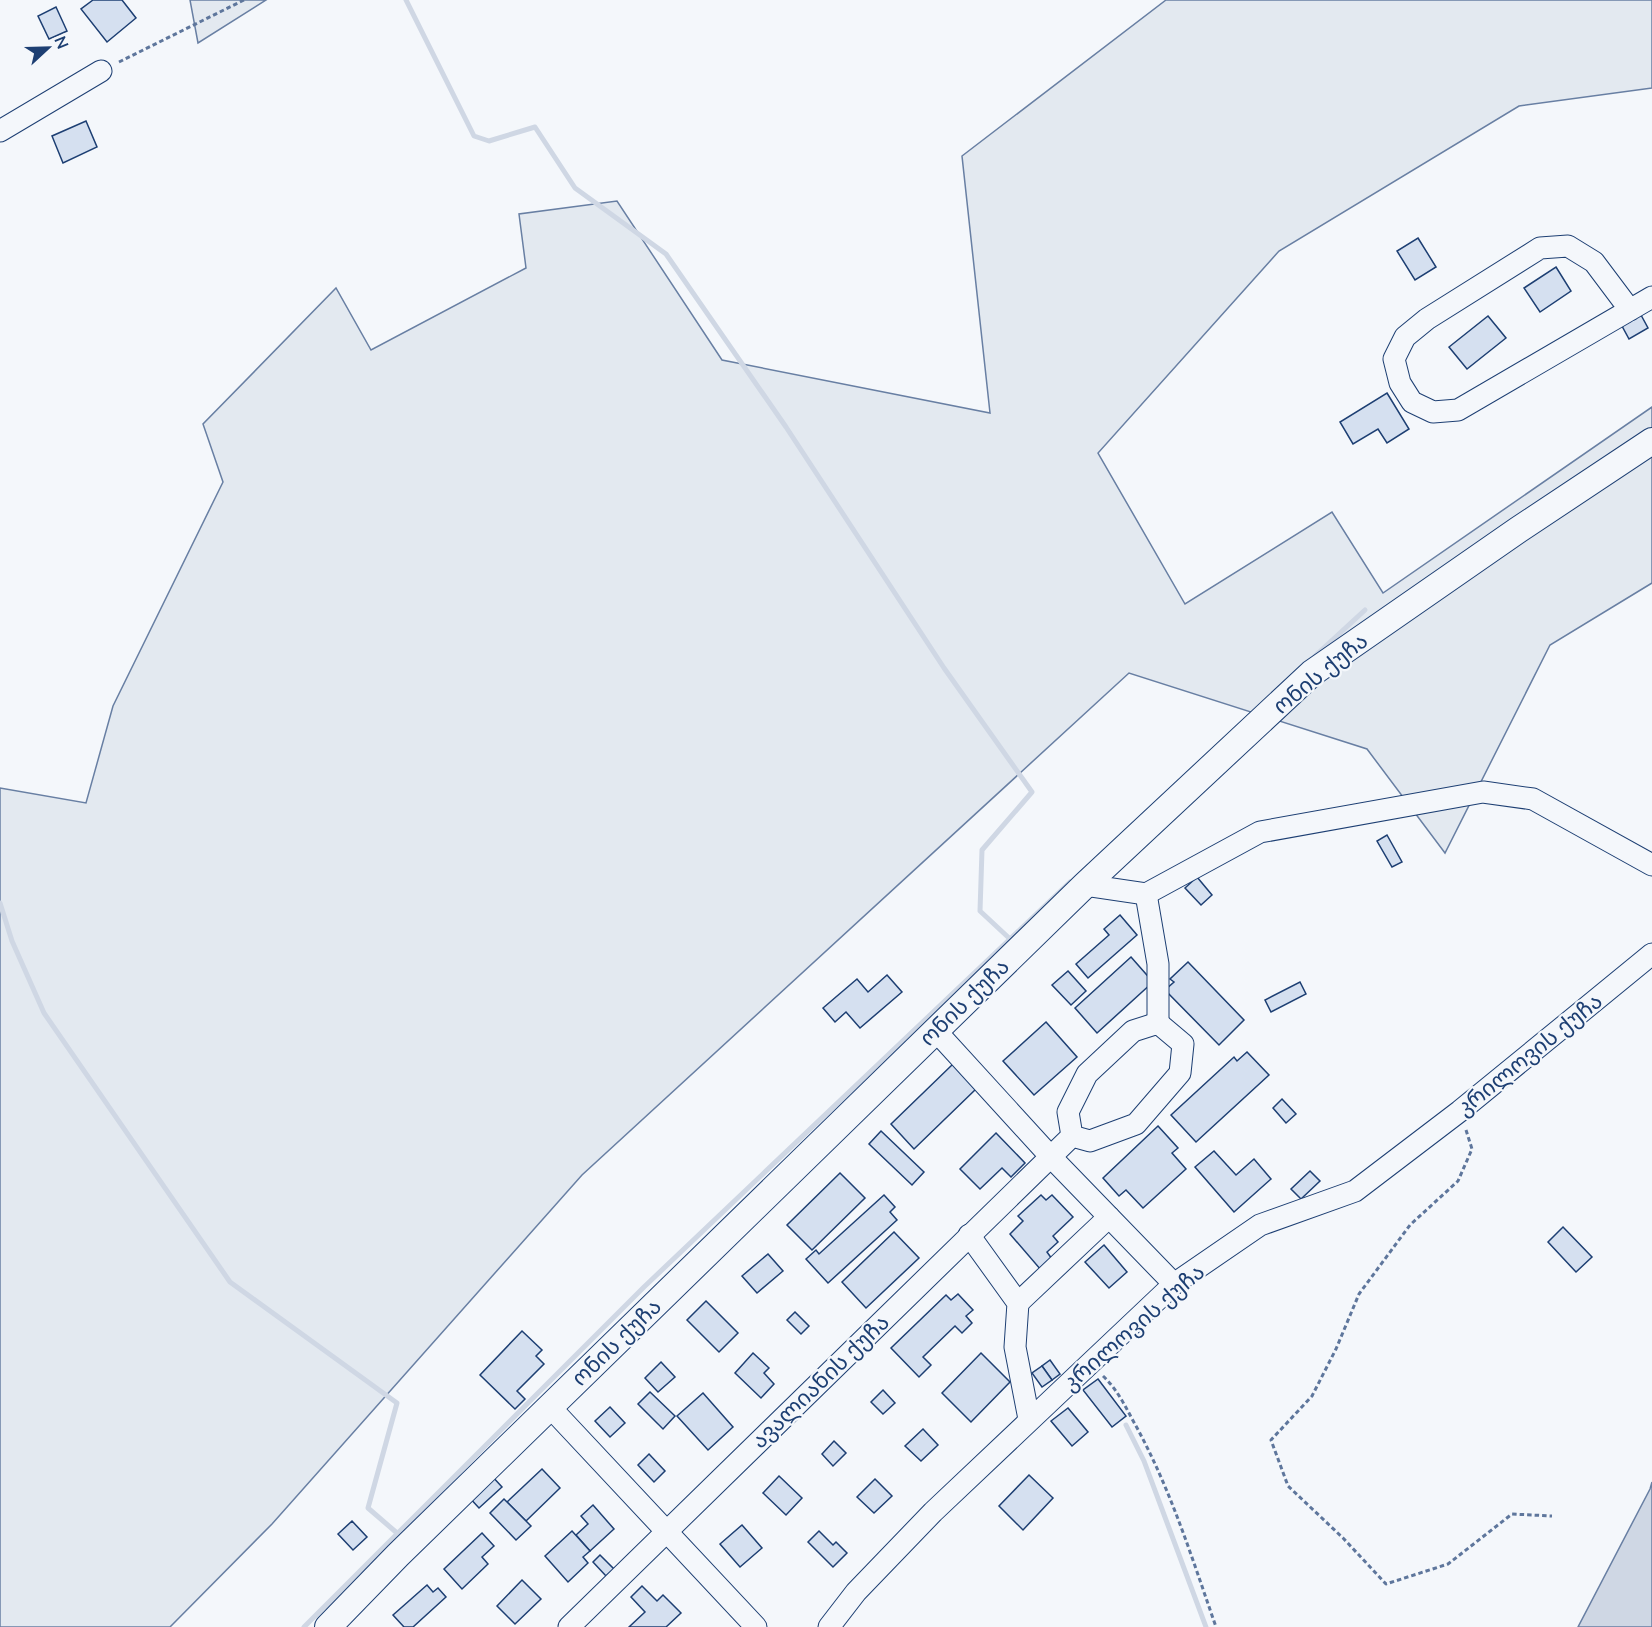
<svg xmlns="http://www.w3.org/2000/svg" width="1652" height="1627" viewBox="0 0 1652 1627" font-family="Mulish,'Noto Sans Georgian',sans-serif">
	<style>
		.green { fill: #e3e9f0; stroke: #687fa3; stroke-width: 1.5 }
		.water { fill: #cfd7e4; stroke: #687fa3; stroke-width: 1.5 }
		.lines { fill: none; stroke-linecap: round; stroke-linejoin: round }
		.stream { stroke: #cfd7e4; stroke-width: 5 }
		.building { fill: #d5e0f0; stroke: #1d3f73; stroke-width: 1.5 }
		.minor-casing { stroke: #1d3f73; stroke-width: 23 }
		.major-casing { stroke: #1d3f73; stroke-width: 28 }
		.path { stroke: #5e769c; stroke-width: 3; stroke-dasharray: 4.5 3; stroke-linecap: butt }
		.minor { stroke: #f4f7fb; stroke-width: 21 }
		.major { stroke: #f4f7fb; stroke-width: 26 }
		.labels { text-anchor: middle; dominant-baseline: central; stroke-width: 4.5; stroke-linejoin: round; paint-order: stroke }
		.street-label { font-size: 22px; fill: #1d3f73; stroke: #f4f7fb }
	</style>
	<rect width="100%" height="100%" fill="#f4f7fb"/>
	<g class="green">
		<polygon points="190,0 266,0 198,43"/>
		<polygon points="1166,0 1652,0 1652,88 1519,106 1279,251 1098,453 1185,604 1332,512 1383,593 1652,407 1652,583 1550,645 1445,853 1367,749 1129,673 582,1175 272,1524 170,1627 0,1627 0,788 86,803 113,706 223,482 203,424 336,288 371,350 526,268 519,214 617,201 722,360 990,413 962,156"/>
	</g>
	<polygon class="water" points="1652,1482 1652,1627 1578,1627 1650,1489"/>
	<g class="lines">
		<g class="stream">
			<polyline points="406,0 474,136 489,141 535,127 575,188 666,254 786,427 944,668 1032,792 982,850 980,911 1009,938"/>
			<polyline points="1315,656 1365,610"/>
			<polyline points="0,903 12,941 44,1013 230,1282 397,1403 368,1508 397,1533"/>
			<polyline points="1126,1425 1144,1461 1206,1627"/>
			<polyline points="304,1627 644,1287 1070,882"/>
		</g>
	</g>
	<g class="building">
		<polygon points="93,0 122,0 136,18 107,42 81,9"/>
		<polygon points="56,7 67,31 49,39 38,16"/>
		<polygon points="86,121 97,147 63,163 52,136"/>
		<polygon points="1418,238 1436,267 1415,280 1397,251"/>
		<polygon points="1556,267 1571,291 1540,312 1524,288"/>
		<polygon points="1641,315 1648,328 1629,339 1622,326"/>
		<polygon points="1488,316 1506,338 1467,369 1449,347"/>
		<polygon points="1387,393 1409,429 1387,443 1378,429 1353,444 1340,422"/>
		<polygon points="1387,835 1402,862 1392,867 1377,841"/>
		<polygon points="1197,877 1212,895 1201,905 1185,888"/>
		<polygon points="1120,915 1137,935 1088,978 1076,964 1109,935 1104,929"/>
		<polygon points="1131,957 1153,982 1097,1033 1075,1008"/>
		<polygon points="1188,962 1244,1020 1219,1045 1165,990 1174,982 1170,979"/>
		<polygon points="1068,971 1086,991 1071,1005 1052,985"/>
		<polygon points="887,975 902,992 860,1028 846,1012 835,1022 823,1008 857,979 868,992"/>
		<polygon points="1300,982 1306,994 1271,1012 1265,1000"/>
		<polygon points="1046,1022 1077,1057 1034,1095 1003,1061"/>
		<polygon points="1247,1052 1269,1075 1196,1142 1171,1115 1234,1057 1237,1061"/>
		<polygon points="953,1064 976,1089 914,1149 891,1124"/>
		<polygon points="1282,1099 1296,1114 1286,1123 1273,1108"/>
		<polygon points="1158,1126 1178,1148 1172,1153 1186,1169 1143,1208 1126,1190 1119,1196 1103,1178"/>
		<polygon points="881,1131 924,1172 912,1185 869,1144"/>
		<polygon points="996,1133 1025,1163 1011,1177 1002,1168 980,1189 960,1169"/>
		<polygon points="1214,1151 1236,1175 1254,1159 1271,1179 1234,1212 1195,1167"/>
		<polygon points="1310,1171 1320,1181 1301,1199 1291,1189"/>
		<polygon points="840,1173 865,1198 812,1250 787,1225"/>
		<polygon points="884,1195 895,1207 890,1212 897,1220 828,1283 806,1259 816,1250 819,1254"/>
		<polygon points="1041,1195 1046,1200 1052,1195 1073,1217 1053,1236 1058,1242 1047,1252 1052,1259 1041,1270 1010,1234 1023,1221 1018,1216"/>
		<polygon points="1563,1227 1592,1257 1576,1272 1548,1242"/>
		<polygon points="894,1232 919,1258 866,1308 842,1282"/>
		<polygon points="1104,1245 1127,1272 1109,1288 1085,1262"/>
		<polygon points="768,1254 783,1271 757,1293 742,1276"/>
		<polygon points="958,1294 973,1310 966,1316 972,1323 962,1333 955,1326 923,1357 931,1365 919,1377 891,1348 946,1295 951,1300"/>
		<polygon points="706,1301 738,1333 719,1352 687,1320"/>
		<polygon points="795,1312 809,1326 801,1334 787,1320"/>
		<polygon points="522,1331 542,1350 536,1356 544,1364 517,1391 525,1399 515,1409 480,1375"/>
		<polygon points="753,1353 769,1368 764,1373 774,1384 761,1398 735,1373"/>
		<polygon points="981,1353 1010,1382 971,1422 942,1393"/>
		<polygon points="1050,1360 1060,1374 1052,1380 1042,1366"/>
		<polygon points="661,1362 675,1377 658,1392 645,1378"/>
		<polygon points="1042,1366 1052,1380 1042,1387 1032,1373"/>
		<polygon points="1098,1379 1126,1416 1112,1427 1083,1390"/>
		<polygon points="883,1390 895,1403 883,1414 871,1402"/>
		<polygon points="650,1392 675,1416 663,1429 638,1404"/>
		<polygon points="703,1393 733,1427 708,1450 677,1416"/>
		<polygon points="610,1407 625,1423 610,1437 595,1421"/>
		<polygon points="1068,1408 1088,1432 1072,1446 1051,1421"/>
		<polygon points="923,1429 938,1445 921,1461 905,1446"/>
		<polygon points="834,1441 846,1453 833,1466 822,1454"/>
		<polygon points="649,1454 665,1471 654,1482 638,1465"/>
		<polygon points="542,1469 560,1488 526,1521 507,1502"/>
		<polygon points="491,1475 502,1487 479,1508 468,1496"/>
		<polygon points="1029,1475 1053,1498 1023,1530 999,1506"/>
		<polygon points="779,1476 802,1498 786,1515 763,1493"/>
		<polygon points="875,1479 892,1496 874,1513 857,1497"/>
		<polygon points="504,1499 531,1526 516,1540 490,1513"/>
		<polygon points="593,1505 614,1529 590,1551 576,1535 588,1524 581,1516"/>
		<polygon points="352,1521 367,1537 353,1550 338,1534"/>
		<polygon points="742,1525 762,1548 740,1567 720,1544"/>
		<polygon points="572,1531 590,1551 583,1557 588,1563 568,1582 545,1556"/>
		<polygon points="819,1531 833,1545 836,1542 847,1553 833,1567 808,1542"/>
		<polygon points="482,1533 494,1546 482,1557 488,1564 462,1589 444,1569"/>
		<polygon points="600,1555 614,1569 606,1576 593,1562"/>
		<polygon points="522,1580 541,1599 515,1624 497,1606"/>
		<polygon points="427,1585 433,1592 438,1588 446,1597 413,1627 404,1627 393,1615"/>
		<polygon points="642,1586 657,1601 663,1595 681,1613 666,1627 629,1627 645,1612 631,1597"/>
	</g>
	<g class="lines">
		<defs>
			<g id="minor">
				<polyline points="0,131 101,71"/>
				<polyline points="1630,310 1594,262 1568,246 1540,248 1427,319 1405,337 1394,359 1400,383 1412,402 1433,412 1458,410 1652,297"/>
				<polyline points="1085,885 1146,894 1260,832 1483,792 1533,799 1652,865"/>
				<polyline points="1146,894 1158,964 1158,1023"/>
				<polyline points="935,1030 1050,1156 1174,1284"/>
				<polyline points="969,1235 1018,1303 1015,1347 1029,1419"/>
				<polyline points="1018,1303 1109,1217"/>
				<polyline points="550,1407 756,1627"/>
				<polyline points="569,1627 1072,1136 1090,1141 1136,1124 1180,1073 1183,1044 1158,1023 1133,1031 1087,1074 1068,1112 1072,1136"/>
				<polyline points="829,1627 856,1592 933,1512 1174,1284 1260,1225 1355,1191 1460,1111 1652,954"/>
			</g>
			<polyline id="major" points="328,1627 398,1555 1085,885 1312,673 1518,530 1652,441"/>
		</defs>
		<use href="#minor" class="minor-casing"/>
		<use href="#major" class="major-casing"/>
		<g class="path">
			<polyline points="119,62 244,0"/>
			<polyline points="1466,1130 1472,1149 1458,1181 1410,1225 1359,1294 1336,1349 1312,1396 1271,1440 1288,1486 1343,1538 1386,1584 1448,1564 1512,1514 1552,1516"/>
			<path d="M1103 1376C1118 1390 1126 1408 1136 1426 1171 1490 1192 1558 1216 1627"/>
		</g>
		<use href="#minor" class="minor"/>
		<use href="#major" class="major"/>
	</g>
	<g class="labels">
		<g class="street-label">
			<text transform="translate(1320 673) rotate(-39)">ონის ქუჩა</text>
			<text transform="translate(964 1002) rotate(-44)">ონის ქუჩა</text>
			<text transform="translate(1529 1054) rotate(-39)">კრილოვის ქუჩა</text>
			<text transform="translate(1133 1327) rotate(-41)">კრილოვის ქუჩა</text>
			<text transform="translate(616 1342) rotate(-44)">ონის ქუჩა</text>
			<text transform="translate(820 1381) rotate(-44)">ავალიანის ქუჩა</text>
		</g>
	</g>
	<g transform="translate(48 48) rotate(68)" stroke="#f4f7fb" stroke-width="4.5" paint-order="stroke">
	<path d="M0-4.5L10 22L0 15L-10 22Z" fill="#1d3f73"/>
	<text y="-9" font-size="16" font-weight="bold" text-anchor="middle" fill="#1d3f73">N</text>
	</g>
</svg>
